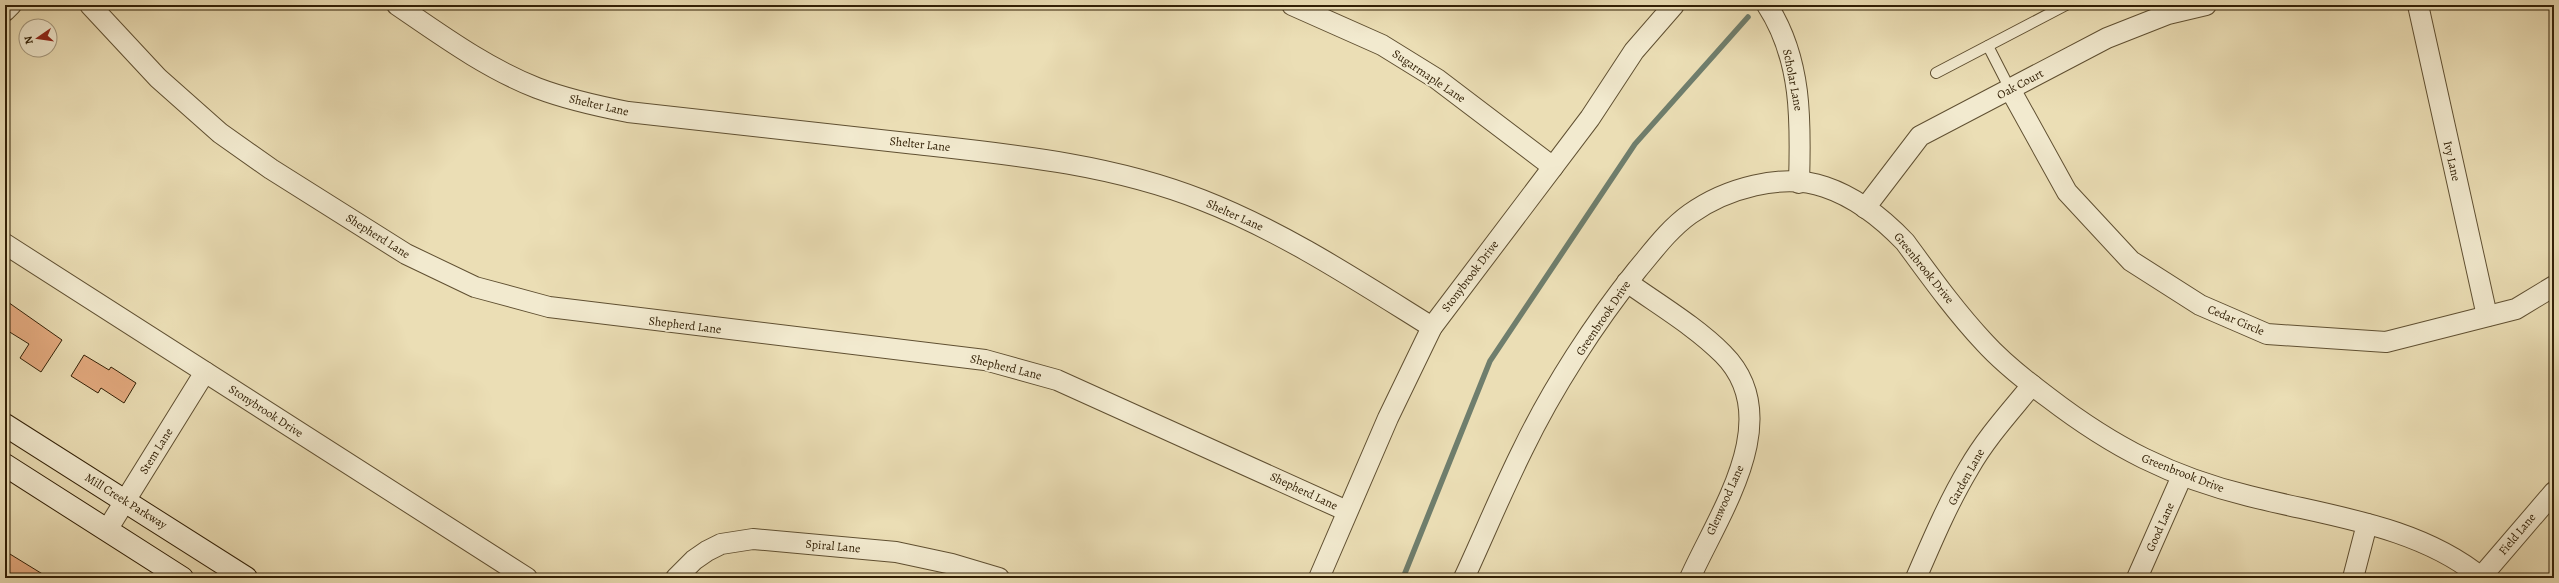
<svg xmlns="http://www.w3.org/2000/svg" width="2559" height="583" viewBox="0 0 2559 583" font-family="Alegreya,serif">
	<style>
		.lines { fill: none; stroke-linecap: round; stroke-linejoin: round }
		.stream { stroke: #6f7e6d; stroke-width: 5.5 }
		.building { fill: #e5ab80; stroke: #322006 }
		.lane-casing { stroke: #605032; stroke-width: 12 }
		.street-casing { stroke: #605032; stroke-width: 22 }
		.secondary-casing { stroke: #322006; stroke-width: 24 }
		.lane { stroke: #f2eacf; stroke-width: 10 }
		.street { stroke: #f2eacf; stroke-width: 20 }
		.secondary { stroke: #f2eacf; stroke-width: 22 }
		.labels { text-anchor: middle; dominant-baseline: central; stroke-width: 4; stroke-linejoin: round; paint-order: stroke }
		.street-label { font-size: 12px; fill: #322006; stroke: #f2eacf }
	</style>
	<rect width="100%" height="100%" fill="#ebdeb5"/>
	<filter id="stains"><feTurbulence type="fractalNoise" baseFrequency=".005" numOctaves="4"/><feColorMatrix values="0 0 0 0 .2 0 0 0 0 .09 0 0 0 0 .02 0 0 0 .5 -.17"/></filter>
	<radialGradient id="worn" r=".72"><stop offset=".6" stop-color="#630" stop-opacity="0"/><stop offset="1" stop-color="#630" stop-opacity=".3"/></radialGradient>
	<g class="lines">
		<polyline class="stream" points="1403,578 1490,361 1635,144 1748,17"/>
	</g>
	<g class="building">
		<polygon points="5,300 62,340 41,372 20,358 29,344 8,331 5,335"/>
		<polygon points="84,355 109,370 111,367 136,383 124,403 101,388 98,393 71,376"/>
		<polygon points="5,551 49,578 5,578"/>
	</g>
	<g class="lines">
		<defs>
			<g id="lane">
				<polyline points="1988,46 2010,89"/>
				<polyline points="1936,73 2066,5"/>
			</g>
			<g id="street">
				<polyline points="90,5 158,78 220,133 271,169 406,254 475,287 549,307 985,360 1057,380 1347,511"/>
				<path d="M397 5C441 35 486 68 537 88 566 99 597 106 628 112 721 122 814 133 907 143 1006 154 1109 163 1202 200 1284 232 1358 281 1432 327"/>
				<polyline points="1292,5 1382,45 1437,79 1553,167"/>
				<path d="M1767 5C1802 59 1801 121 1799 183"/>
				<polyline points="2418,5 2487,316"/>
				<polyline points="5,11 11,5"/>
				<polyline points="2010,89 2067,192 2131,261 2200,305 2267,334 2386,342 2516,309 2554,286"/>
				<polyline points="1865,208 1920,136 2107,38 2168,14 2206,5"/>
				<polyline points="5,244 527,578"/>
				<path d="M1627 282C1659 305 1695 326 1723 354 1787 418 1719 513 1690 578"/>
				<polyline points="107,530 205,372"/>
				<polyline points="2481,577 2554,492"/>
				<polyline points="676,578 694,560 707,551 721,544 753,539 896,552 952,564 999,578"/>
				<polyline points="1319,578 1388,418 1432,327 1590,118 1634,51 1674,5"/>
				<path d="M1464 578C1484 535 1502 491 1523 449 1552 389 1595 322 1637 270 1653 251 1669 229 1690 214 1725 189 1782 172 1825 187 1855 197 1883 219 1905 242 1930 276 1955 311 1984 342 2003 363 2026 381 2049 398 2113 447 2171 477 2249 496 2327 516 2418 525 2482 578"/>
				<path d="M1916 578C1932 541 1948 503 1969 468 1986 438 2010 412 2032 385"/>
				<polyline points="2137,578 2182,476"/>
				<polyline points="2353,578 2367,524"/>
			</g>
			<g id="secondary">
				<polyline points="5,425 246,578"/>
				<polyline points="5,465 182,578"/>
			</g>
		</defs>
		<use href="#lane" class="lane-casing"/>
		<use href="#street" class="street-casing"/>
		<use href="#secondary" class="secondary-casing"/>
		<use href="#lane" class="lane"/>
		<use href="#street" class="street"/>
		<use href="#secondary" class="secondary"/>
	</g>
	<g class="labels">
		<g class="street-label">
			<text transform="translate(1429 76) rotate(34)">Sugarmaple Lane</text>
			<text transform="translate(1793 80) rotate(79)">Scholar Lane</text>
			<text transform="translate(2020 84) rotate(-28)">Oak Court</text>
			<text transform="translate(599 105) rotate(13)">Shelter Lane</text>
			<text transform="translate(920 144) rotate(6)">Shelter Lane</text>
			<text transform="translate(2452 161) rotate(77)">Ivy Lane</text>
			<text transform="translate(1235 215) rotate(24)">Shelter Lane</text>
			<text transform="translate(378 236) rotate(32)">Shepherd Lane</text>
			<text transform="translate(1924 268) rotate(51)">Greenbrook Drive</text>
			<text transform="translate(1470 276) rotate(-53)">Stonybrook Drive</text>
			<text transform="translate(1603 318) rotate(-56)">Greenbrook Drive</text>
			<text transform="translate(2236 320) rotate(23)">Cedar Circle</text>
			<text transform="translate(685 325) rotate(7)">Shepherd Lane</text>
			<text transform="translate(1006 367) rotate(14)">Shepherd Lane</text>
			<text transform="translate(266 411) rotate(33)">Stonybrook Drive</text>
			<text transform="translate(156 451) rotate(-58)">Stem Lane</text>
			<text transform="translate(2183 473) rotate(21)">Greenbrook Drive</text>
			<text transform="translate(1966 477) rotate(-61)">Garden Lane</text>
			<text transform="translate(1304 491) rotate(25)">Shepherd Lane</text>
			<text transform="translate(1725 500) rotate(-66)">Glenwood Lane</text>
			<text transform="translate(126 501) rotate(32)">Mill Creek Parkway</text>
			<text transform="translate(2160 527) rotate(-66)">Good Lane</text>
			<text transform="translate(2517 534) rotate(-50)">Field Lane</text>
			<text transform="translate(833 546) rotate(5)">Spiral Lane</text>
		</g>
	</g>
	<rect width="2559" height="583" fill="none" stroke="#ebdeb5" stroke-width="20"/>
	<rect x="6" y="6" width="2547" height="571" fill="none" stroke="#322006" stroke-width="2"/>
	<rect x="10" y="10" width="2539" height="563" fill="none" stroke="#322006"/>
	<g transform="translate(38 38) rotate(257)"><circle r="19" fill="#f2eacf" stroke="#a5997f"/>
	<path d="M0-3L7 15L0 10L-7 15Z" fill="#8f2418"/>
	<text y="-6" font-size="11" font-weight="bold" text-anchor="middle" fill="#322006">N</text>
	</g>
	<rect width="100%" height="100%" filter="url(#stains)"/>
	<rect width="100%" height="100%" fill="url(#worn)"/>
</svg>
